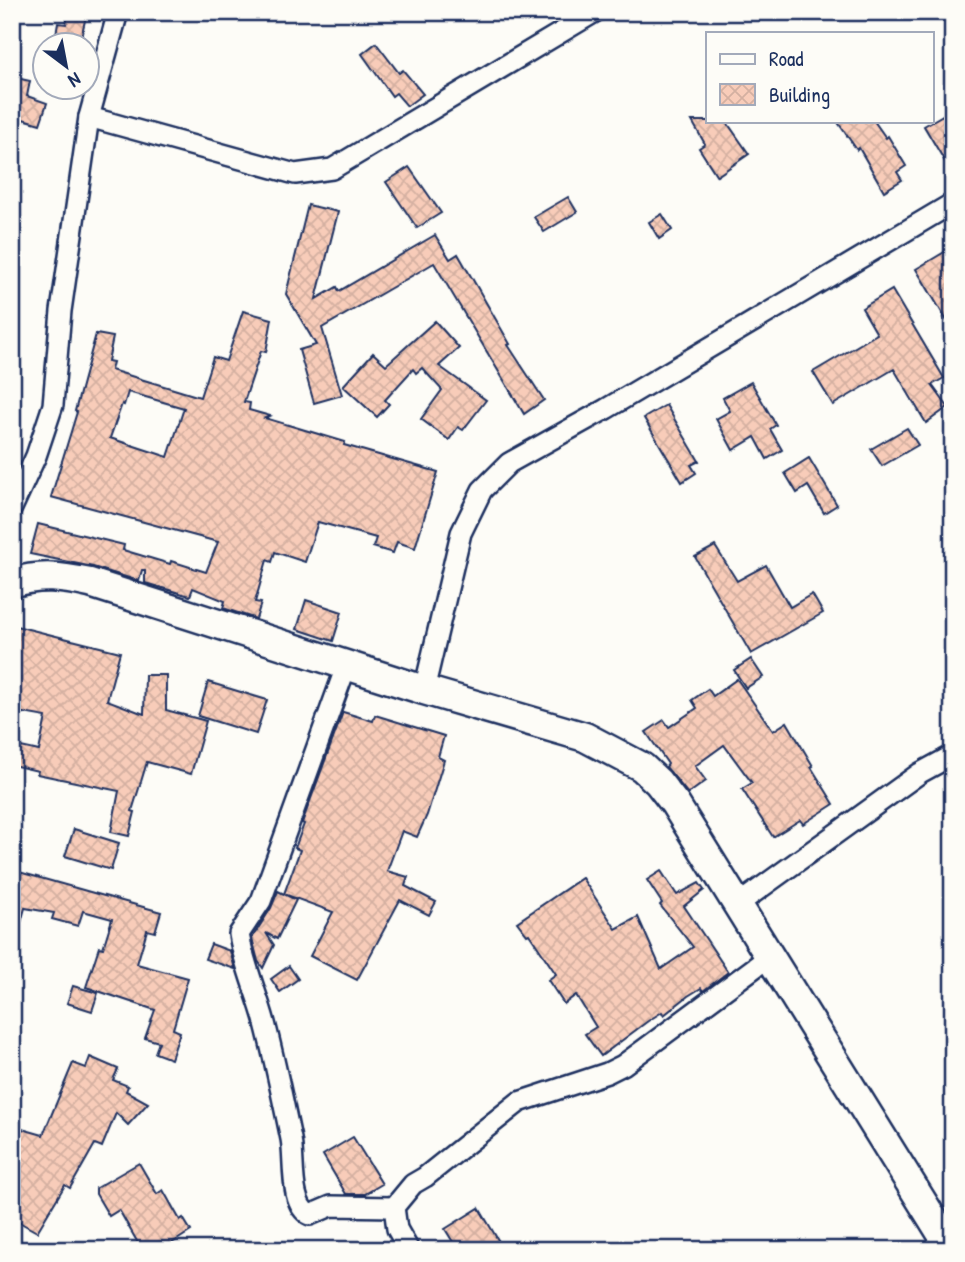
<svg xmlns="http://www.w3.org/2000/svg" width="965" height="1262" viewBox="0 0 965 1262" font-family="'Patrick Hand',sans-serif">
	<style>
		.building { fill: url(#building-cross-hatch); stroke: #1b2f5e; stroke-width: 2; fill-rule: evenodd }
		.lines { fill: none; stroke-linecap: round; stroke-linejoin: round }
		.street-casing { stroke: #1b2f5e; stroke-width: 24 }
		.secondary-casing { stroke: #1b2f5e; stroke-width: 33 }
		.street { stroke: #fdfcf7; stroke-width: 19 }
		.secondary { stroke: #fdfcf7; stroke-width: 28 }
	</style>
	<defs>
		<pattern id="building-cross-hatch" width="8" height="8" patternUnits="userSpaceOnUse" patternTransform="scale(1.75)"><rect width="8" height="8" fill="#f8ccb9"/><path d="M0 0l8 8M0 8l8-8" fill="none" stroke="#d4b0a1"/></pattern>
	</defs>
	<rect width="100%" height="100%" fill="#fdfcf7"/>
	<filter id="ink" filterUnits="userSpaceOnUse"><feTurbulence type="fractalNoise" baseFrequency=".0143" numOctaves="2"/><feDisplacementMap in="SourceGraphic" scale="14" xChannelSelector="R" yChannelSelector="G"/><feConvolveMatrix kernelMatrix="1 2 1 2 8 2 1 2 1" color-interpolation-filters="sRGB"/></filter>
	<g filter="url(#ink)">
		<g class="building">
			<polygon points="69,12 87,12 79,46 54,46 58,23 66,24"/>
			<polygon points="376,43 399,73 403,70 423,94 407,106 396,93 392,96 362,54"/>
			<polygon points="12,77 30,81 27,96 47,103 40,124 23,119 20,133 12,132"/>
			<polygon points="953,109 953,175 924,126"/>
			<polygon points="692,121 726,121 749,154 717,176 699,148 705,144"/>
			<polygon points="837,121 874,121 886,138 888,136 906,166 897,172 902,180 884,191 859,148 857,150"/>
			<polygon points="409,167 441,213 417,228 386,182"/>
			<polygon points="568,197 577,212 544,232 534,217"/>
			<polygon points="308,205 338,212 316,299 337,287 339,291 435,235 450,259 458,254 510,344 508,345 544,400 524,414 434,263 322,328 342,395 314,403 299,350 316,345 286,294"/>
			<polygon points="662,214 672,230 659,239 649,222"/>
			<polygon points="953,247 953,331 916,269"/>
			<polygon points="892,290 944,378 932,385 948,407 926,423 894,369 833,405 813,372 877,334 862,308"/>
			<path d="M243 311 272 319 266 352 261 351 244 402 250 403 249 410 270 416 265 418 345 442 344 445 438 472 415 548 397 542 393 553 373 547 376 538 318 522 305 562 275 552 272 562 267 560 255 602 261 603 256 619 223 608 225 601 193 588 190 596 145 583V570H142L139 581 93 567 30 554 38 524 124 545 123 550 170 564 171 561 206 572 218 542 51 497 77 412 75 411 96 334 113 337 108 361 113 362 111 370 200 397 213 357 226 361ZM128 392 184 408 168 457 110 438 122 404 124 405Z"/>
			<polygon points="435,321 459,348 439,366 486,400 463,430 458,427 449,440 421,419 442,390 422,368 416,373 413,369 385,400 389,404 377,417 343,386 373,353 386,365"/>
			<polygon points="751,382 776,425 770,429 782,450 767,459 755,437 733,450 716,419 730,411 723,398"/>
			<polygon points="666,405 699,461 691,465 696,473 682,482 644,418"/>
			<polygon points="907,428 918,445 882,466 871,449"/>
			<polygon points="809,458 837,505 824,513 808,486 797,493 785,473"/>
			<polygon points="715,546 737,581 766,565 790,607 812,594 823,613 751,654 695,557"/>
			<polygon points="306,600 342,612 333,641 297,629"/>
			<polygon points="12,625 120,652 107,700 144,714 145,675 166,675 166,710 206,721 191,774 147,762 132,811 135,812 129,836 111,832 119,791 37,774 38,771 12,765 12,745 39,751 46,717 12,711"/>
			<polygon points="751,659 763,677 746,688 734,670"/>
			<polygon points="737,679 773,731 787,722 813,766 811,767 834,804 803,824 800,820 773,837 742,789 752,783 724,745 695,766 706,781 688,794 666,767 668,764 646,732 664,720 669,727 697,708 692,700 708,689 713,696"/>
			<polygon points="208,682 267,700 256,734 198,716"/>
			<polygon points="343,712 373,721 375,715 444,736 438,757 444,760 427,815 417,837 402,831 387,871 408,877 405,886 436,902 429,915 400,900 357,980 310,956 333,912 284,894 300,850 295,848 304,824 302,823"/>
			<polygon points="74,829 119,843 111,870 65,856"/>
			<polygon points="12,870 161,912 155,932 147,930 137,964 188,978 173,1029 180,1032 171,1059 155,1053 159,1042 145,1038 155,1010 86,987 99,947 103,948 112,919 83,911 78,926 52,919 54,913 25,908 17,937 12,937"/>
			<polygon points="661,871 677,895 699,883 704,890 684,906 728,972 703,991 701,988 688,996 664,1015 662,1012 648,1021 601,1056 585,1034 596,1027 576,995 564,1004 548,980 556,974 529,934 527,935 517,922 582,878 616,929 638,917 661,969 693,947 660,905 662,903 647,880"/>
			<polygon points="278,891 296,900 277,939 266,933 274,945 263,968 258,961 252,938 271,908"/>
			<polygon points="211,944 230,951 235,969 205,959"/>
			<polygon points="289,966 298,979 280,992 271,979"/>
			<polygon points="73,986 98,993 92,1011 67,1003"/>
			<polygon points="90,1057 118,1069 113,1080 128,1086 126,1091 148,1103 128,1125 116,1113 102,1147 95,1144 70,1188 65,1185 37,1232 12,1218 12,1126 43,1135 73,1063 86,1068"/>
			<polygon points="353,1137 382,1184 365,1194 346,1194 323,1155"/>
			<polygon points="139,1163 157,1194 163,1190 180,1220 183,1218 191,1231 161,1250 142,1250 119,1210 109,1216 96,1194 96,1188"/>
			<polygon points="479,1208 504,1250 458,1250 445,1229"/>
		</g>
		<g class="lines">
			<defs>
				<g id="street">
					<polyline points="89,117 295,174 332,169 595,12"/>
					<polyline points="12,508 36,456 53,405 61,311 89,117 118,12"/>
					<path d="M347 664 261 901 239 934C244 965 257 993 265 1023 275 1061 283 1101 291 1139 295 1160 289 1205 310 1215L331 1206 394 1207"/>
					<polyline points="424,690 461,533 482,490 509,463 606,409 953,203"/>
					<polyline points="737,905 920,773 953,755"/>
					<polyline points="409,1250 397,1229 394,1207 413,1184 425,1177 519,1102 607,1073 623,1065 769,957"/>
				</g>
				<path id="secondary" d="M12 583C41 574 61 577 90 583L424 690 585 737 642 767 658 782 675 804 952 1250"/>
			</defs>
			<use href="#street" class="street-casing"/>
			<use href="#secondary" class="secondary-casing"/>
			<use href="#street" class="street"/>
			<use href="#secondary" class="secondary"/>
		</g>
	</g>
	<rect width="965" height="1262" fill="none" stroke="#fdfcf7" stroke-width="42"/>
	<rect x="21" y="21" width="923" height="1220" fill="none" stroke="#1b2f5e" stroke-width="2.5" filter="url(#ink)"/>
	<rect x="706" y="32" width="228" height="91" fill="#fdfcf7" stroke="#a3aaba" stroke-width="2"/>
	<rect x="720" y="54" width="35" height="10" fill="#fdfcf7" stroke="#a3aaba" stroke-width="2"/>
	<text x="769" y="66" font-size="21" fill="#1b2f5e">Road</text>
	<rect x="720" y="84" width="35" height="21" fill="url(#building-cross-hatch)" stroke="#a3aaba" stroke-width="2"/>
	<text x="769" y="102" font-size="21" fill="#1b2f5e">Building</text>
	<g transform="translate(66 66) rotate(148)"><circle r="33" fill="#fdfcf7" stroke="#a3aaba" stroke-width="2"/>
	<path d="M0-5L12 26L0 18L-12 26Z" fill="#1b2f5e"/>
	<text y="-10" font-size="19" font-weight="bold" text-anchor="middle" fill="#1b2f5e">N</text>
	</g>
</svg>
